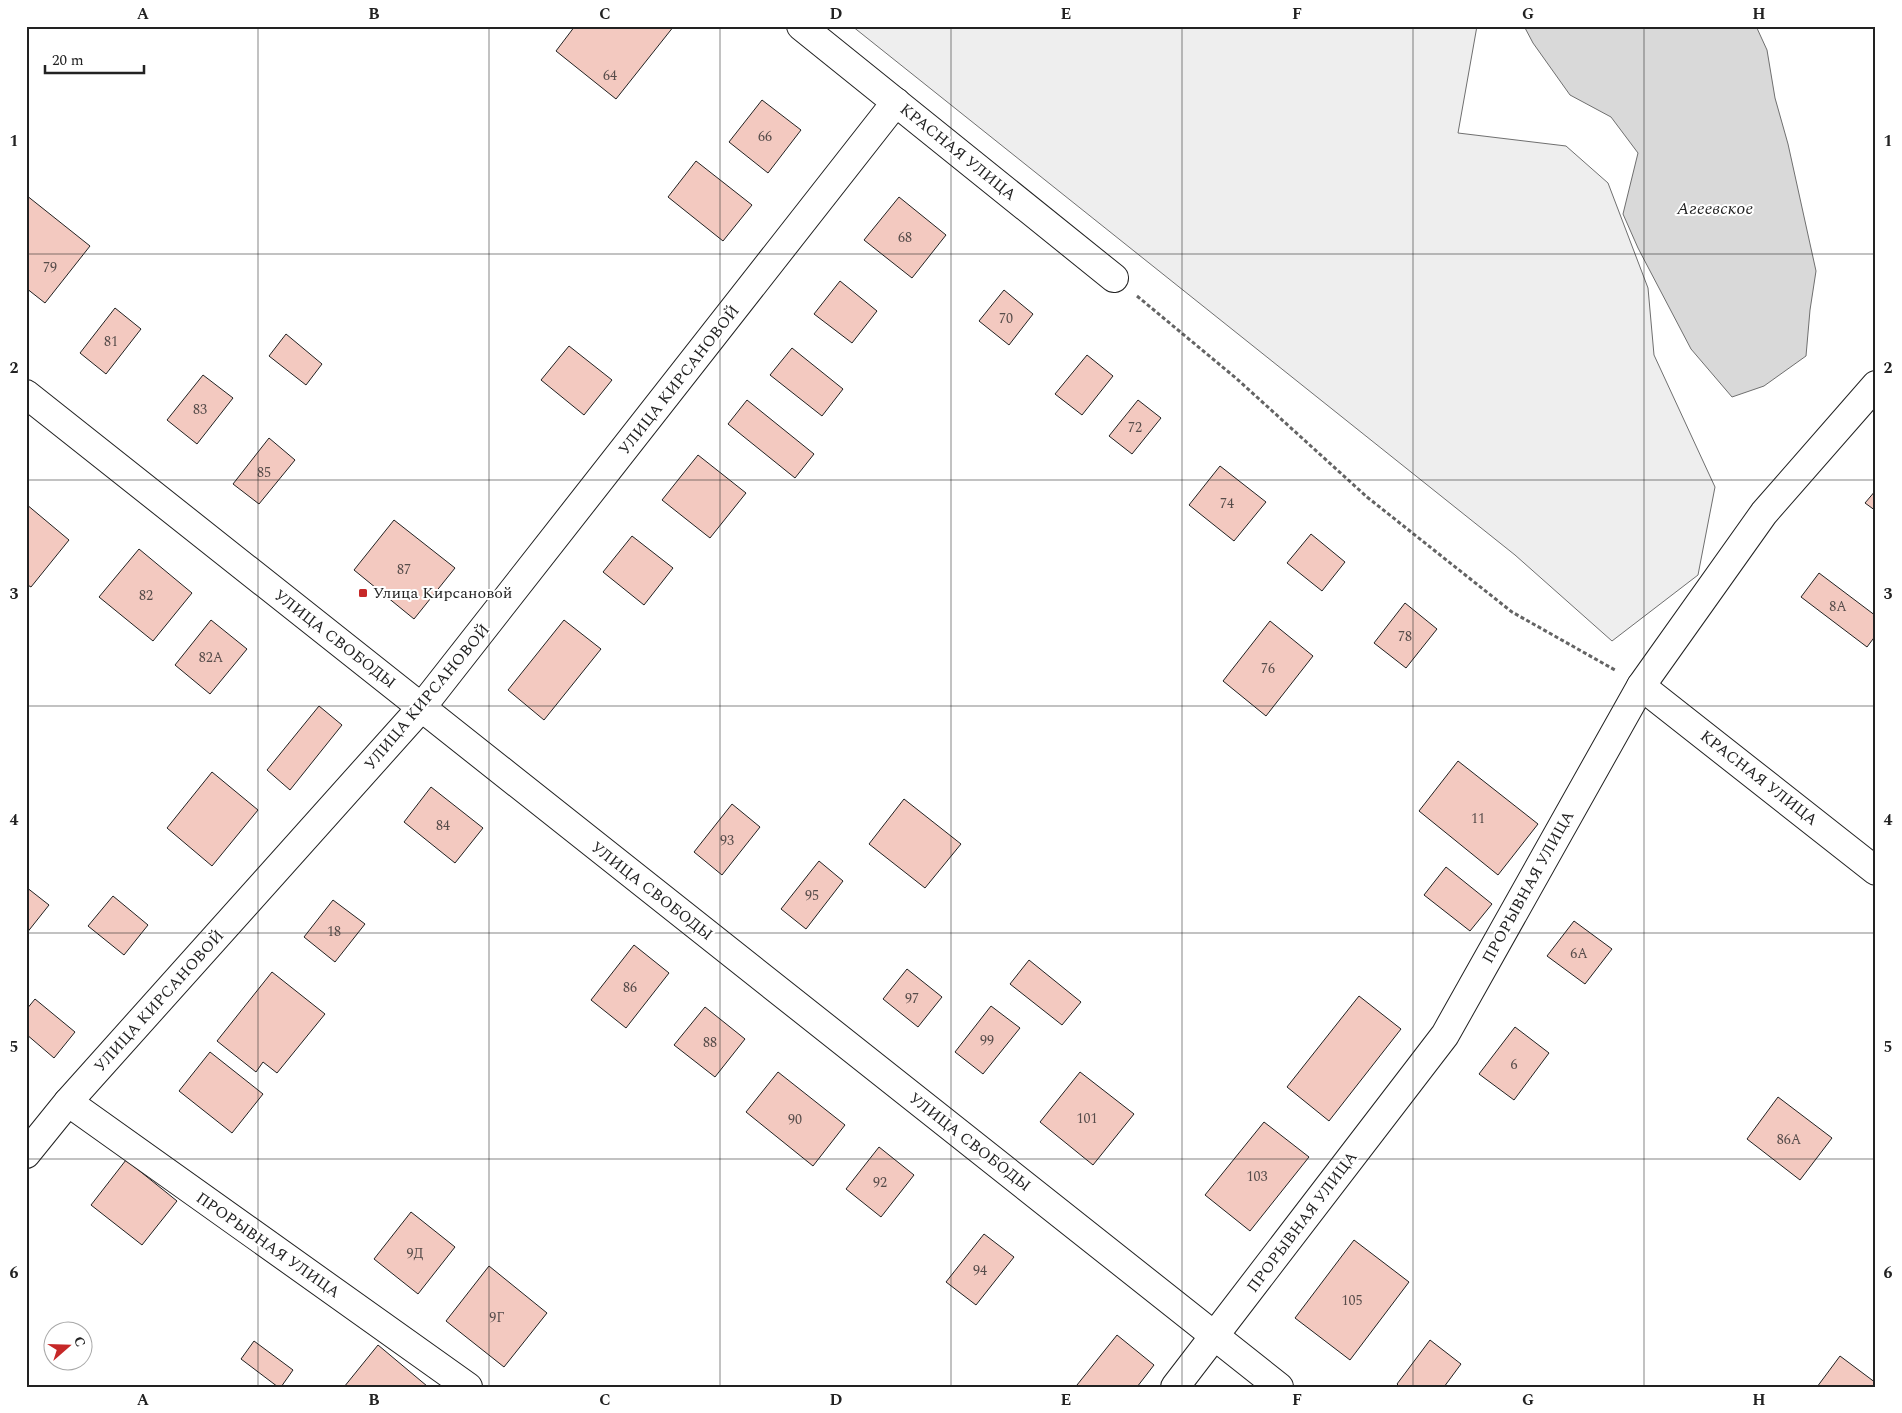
<svg xmlns="http://www.w3.org/2000/svg" width="1902" height="1413" viewBox="0 0 1902 1413" font-family="Spectral,serif">
	<style>
		.green { fill: #eee; stroke: #6f6f6f }
		.water { fill: #d9d9d9; stroke: #6f6f6f }
		.building { fill: #f3c9c0; stroke: #222 }
		.lines { fill: none; stroke-linecap: round; stroke-linejoin: round }
		.minor-casing { stroke: #222; stroke-width: 30 }
		.major-casing { stroke: #222; stroke-width: 30 }
		.path { stroke: #646464; stroke-width: 3; stroke-dasharray: 4 2.5; stroke-linecap: butt }
		.minor { stroke: #fff; stroke-width: 28 }
		.major { stroke: #fff; stroke-width: 28 }
		.grid { fill: none; stroke: #222; stroke-width: 1; stroke-opacity: 0.55 }
		.poi-dot { fill: #c62828; stroke: #fff; stroke-width: 2 }
		.labels { text-anchor: middle; dominant-baseline: central; stroke-width: 4; stroke-linejoin: round; paint-order: stroke }
		.number-label { font-size: 14px; fill: #564c4a }
		.street-label { font-size: 16px; fill: #222; stroke: #fff }
		.poi-label { font-size: 16px; fill: #222; stroke: #fff; text-anchor: start }
		.water-label { font-size: 18px; font-style: italic; fill: #222; stroke: #fff }
		.neatline { fill: none; stroke: #222; stroke-width: 2 }
		.grid-label { font-size: 16px; text-anchor: middle; font-weight: bold; fill: #222 }
	</style>
	<rect width="100%" height="100%" fill="#fff"/>
	<polygon class="green" points="852,26 1477,26 1458,133 1566,146 1608,183 1648,288 1654,355 1715,487 1698,575 1612,641 1515,555"/>
	<polygon class="water" points="1524,26 1756,26 1767,50 1775,98 1788,144 1816,271 1810,310 1806,356 1764,386 1732,397 1691,349 1638,248 1623,214 1638,153 1611,117 1570,95 1533,43"/>
	<g class="building">
		<polygon points="575,26 674,26 616,99 556,51"/>
		<polygon points="762,100 801,130 768,173 729,142"/>
		<polygon points="696,161 752,205 723,241 668,197"/>
		<polygon points="26,195 90,246 45,303 26,288"/>
		<polygon points="899,197 946,235 912,278 864,240"/>
		<polygon points="840,281 877,311 852,343 814,314"/>
		<polygon points="1004,290 1033,314 1009,345 979,321"/>
		<polygon points="115,308 141,329 106,374 80,353"/>
		<polygon points="286,334 322,364 306,385 269,356"/>
		<polygon points="569,346 612,380 584,415 541,380"/>
		<polygon points="792,348 843,389 822,416 770,375"/>
		<polygon points="1087,355 1113,376 1082,415 1055,394"/>
		<polygon points="203,375 233,398 197,444 167,420"/>
		<polygon points="747,400 814,454 795,478 728,424"/>
		<polygon points="1138,400 1161,418 1132,454 1109,436"/>
		<polygon points="269,438 295,460 259,504 233,484"/>
		<polygon points="698,455 746,493 710,538 662,500"/>
		<polygon points="1220,466 1266,502 1234,541 1189,505"/>
		<polygon points="1876,490 1876,511 1865,503"/>
		<polygon points="26,504 69,540 31,587 26,584"/>
		<polygon points="394,520 455,568 414,619 354,570"/>
		<polygon points="1311,534 1345,562 1322,591 1287,563"/>
		<polygon points="632,536 673,568 644,605 603,572"/>
		<polygon points="139,549 192,593 153,641 99,597"/>
		<polygon points="1819,573 1876,616 1876,635 1867,647 1801,597"/>
		<polygon points="1405,603 1437,629 1406,668 1374,643"/>
		<polygon points="211,620 247,649 210,694 175,665"/>
		<polygon points="564,620 601,649 544,720 508,690"/>
		<polygon points="1270,621 1313,656 1266,716 1223,681"/>
		<polygon points="319,706 342,725 290,790 267,770"/>
		<polygon points="1458,761 1538,824 1498,875 1419,811"/>
		<polygon points="212,772 258,810 212,866 167,828"/>
		<polygon points="431,787 483,828 455,863 404,822"/>
		<polygon points="904,799 961,844 925,888 869,844"/>
		<polygon points="732,804 760,827 722,875 694,852"/>
		<polygon points="819,861 843,881 806,929 781,909"/>
		<polygon points="1446,867 1492,904 1470,931 1424,895"/>
		<polygon points="26,887 49,905 26,934"/>
		<polygon points="113,896 148,925 124,955 88,926"/>
		<polygon points="333,900 365,924 335,962 304,937"/>
		<polygon points="1574,921 1612,949 1585,984 1547,956"/>
		<polygon points="634,945 669,973 626,1028 591,1000"/>
		<polygon points="1029,960 1081,1002 1062,1025 1010,984"/>
		<polygon points="907,969 942,997 918,1027 883,999"/>
		<polygon points="272,972 325,1014 277,1073 263,1062 256,1072 217,1041"/>
		<polygon points="1359,996 1401,1029 1329,1121 1287,1087"/>
		<polygon points="35,999 75,1032 54,1058 26,1034 26,1010"/>
		<polygon points="991,1006 1020,1028 983,1074 955,1052"/>
		<polygon points="705,1007 745,1039 715,1077 674,1045"/>
		<polygon points="1515,1027 1549,1053 1514,1100 1479,1074"/>
		<polygon points="210,1052 263,1094 232,1133 179,1091"/>
		<polygon points="778,1072 845,1125 813,1166 746,1112"/>
		<polygon points="1080,1072 1134,1114 1093,1165 1040,1122"/>
		<polygon points="1778,1097 1832,1138 1800,1180 1747,1139"/>
		<polygon points="1264,1122 1309,1157 1250,1231 1205,1195"/>
		<polygon points="879,1147 914,1175 881,1217 846,1189"/>
		<polygon points="126,1160 177,1201 142,1245 91,1205"/>
		<polygon points="411,1212 455,1247 418,1294 374,1259"/>
		<polygon points="984,1234 1014,1257 976,1305 946,1282"/>
		<polygon points="1354,1240 1409,1282 1350,1360 1295,1318"/>
		<polygon points="489,1266 547,1313 504,1367 446,1321"/>
		<polygon points="1117,1335 1154,1365 1137,1387 1079,1387 1077,1385"/>
		<polygon points="1430,1340 1461,1364 1444,1387 1400,1387 1397,1384"/>
		<polygon points="254,1341 293,1370 281,1387 278,1387 241,1359"/>
		<polygon points="378,1345 427,1386 426,1387 344,1387"/>
		<polygon points="1840,1356 1876,1383 1876,1387 1817,1387"/>
	</g>
	<g class="lines">
		<defs>
			<g id="minor">
				<polyline points="801,26 1114,278"/>
				<polyline points="1641,686 1876,871"/>
				<polyline points="68,1102 468,1387"/>
				<polyline points="26,1154 68,1102 421,708 896,102"/>
				<polyline points="1175,1387 1445,1035 1641,686 1764,513 1876,385"/>
			</g>
			<polyline id="major" points="26,394 1279,1387"/>
		</defs>
		<use href="#minor" class="minor-casing"/>
		<use href="#major" class="major-casing"/>
		<polyline class="path" points="1137,296 1237,379 1367,497 1512,612 1615,670"/>
		<use href="#minor" class="minor"/>
		<use href="#major" class="major"/>
	</g>
	<path class="grid" d="M258 26V1387M489 26V1387M720 26V1387M951 26V1387M1182 26V1387M1413 26V1387M1644 26V1387M26 254H1876M26 480H1876M26 706H1876M26 933H1876M26 1159H1876"/>
	<rect class="poi-dot" x="358" y="588" width="10" height="10" rx="2.5"/>
	<g class="labels">
		<g class="number-label">
			<text x="610" y="75">64</text>
			<text x="765" y="136">66</text>
			<text x="905" y="237">68</text>
			<text x="50" y="267">79</text>
			<text x="1006" y="318">70</text>
			<text x="111" y="341">81</text>
			<text x="200" y="409">83</text>
			<text x="1135" y="427">72</text>
			<text x="264" y="472">85</text>
			<text x="1227" y="503">74</text>
			<text x="404" y="569">87</text>
			<text x="146" y="595">82</text>
			<text x="1838" y="606">8А</text>
			<text x="1405" y="636">78</text>
			<text x="211" y="657">82А</text>
			<text x="1268" y="668">76</text>
			<text x="1478" y="818">11</text>
			<text x="443" y="825">84</text>
			<text x="727" y="840">93</text>
			<text x="812" y="895">95</text>
			<text x="334" y="931">18</text>
			<text x="1579" y="953">6А</text>
			<text x="630" y="987">86</text>
			<text x="912" y="998">97</text>
			<text x="987" y="1040">99</text>
			<text x="710" y="1042">88</text>
			<text x="1514" y="1064">6</text>
			<text x="1087" y="1118">101</text>
			<text x="795" y="1119">90</text>
			<text x="1789" y="1139">86А</text>
			<text x="1257" y="1176">103</text>
			<text x="880" y="1182">92</text>
			<text x="415" y="1253">9Д</text>
			<text x="980" y="1270">94</text>
			<text x="1352" y="1300">105</text>
			<text x="497" y="1317">9Г</text>
		</g>
		<g class="street-label">
			<text transform="translate(958 152) rotate(39)">КРАСНАЯ УЛИЦА</text>
			<text transform="translate(679 380) rotate(-52)">УЛИЦА КИРСАНОВОЙ</text>
			<text transform="translate(335 639) rotate(38)">УЛИЦА СВОБОДЫ</text>
			<text transform="translate(427 697) rotate(-50)">УЛИЦА КИРСАНОВОЙ</text>
			<text transform="translate(1759 778) rotate(38)">КРАСНАЯ УЛИЦА</text>
			<text transform="translate(1528 887) rotate(-61)">ПРОРЫВНАЯ УЛИЦА</text>
			<text transform="translate(652 891) rotate(38)">УЛИЦА СВОБОДЫ</text>
			<text transform="translate(159 1001) rotate(-48)">УЛИЦА КИРСАНОВОЙ</text>
			<text transform="translate(970 1142) rotate(38)">УЛИЦА СВОБОДЫ</text>
			<text transform="translate(1302 1222) rotate(-53)">ПРОРЫВНАЯ УЛИЦА</text>
			<text transform="translate(268 1245) rotate(35)">ПРОРЫВНАЯ УЛИЦА</text>
		</g>
		<g class="poi-label">
			<text x="373" y="593">Улица Кирсановой</text>
		</g>
		<g class="water-label">
			<text x="1715" y="208">Агеевское</text>
		</g>
	</g>
	<rect width="1902" height="1413" fill="none" stroke="#ffffff" stroke-width="55"/>
	<g transform="translate(68 1346) rotate(70)"><circle r="24" fill="#ffffff" stroke="#a7a7a7"/>
	<path d="M0-4L9 19L0 12L-9 19Z" fill="#c62828"/>
	<text y="-8" font-size="14" font-weight="bold" text-anchor="middle" fill="#222222">С</text>
	</g>
	<path d="M45 65v8h99v-8" fill="none" stroke="#222222" stroke-width="2.5"/>
	<text x="52" y="65" font-size="15" fill="#222222" stroke="#ffffff" stroke-width="4" paint-order="stroke">20 m</text>
	<rect x="28" y="28" width="1846" height="1358" class="neatline"/>
	<g class="grid-label">
		<text x="143" y="19">A</text>
		<text x="374" y="19">B</text>
		<text x="605" y="19">C</text>
		<text x="836" y="19">D</text>
		<text x="1066" y="19">E</text>
		<text x="1297" y="19">F</text>
		<text x="1528" y="19">G</text>
		<text x="1759" y="19">H</text>
		<text x="14" y="146">1</text>
		<text x="1888" y="146">1</text>
		<text x="14" y="373">2</text>
		<text x="1888" y="373">2</text>
		<text x="14" y="599">3</text>
		<text x="1888" y="599">3</text>
		<text x="14" y="825">4</text>
		<text x="1888" y="825">4</text>
		<text x="14" y="1052">5</text>
		<text x="1888" y="1052">5</text>
		<text x="14" y="1278">6</text>
		<text x="1888" y="1278">6</text>
		<text x="143" y="1405">A</text>
		<text x="374" y="1405">B</text>
		<text x="605" y="1405">C</text>
		<text x="836" y="1405">D</text>
		<text x="1066" y="1405">E</text>
		<text x="1297" y="1405">F</text>
		<text x="1528" y="1405">G</text>
		<text x="1759" y="1405">H</text>
	</g>
</svg>
